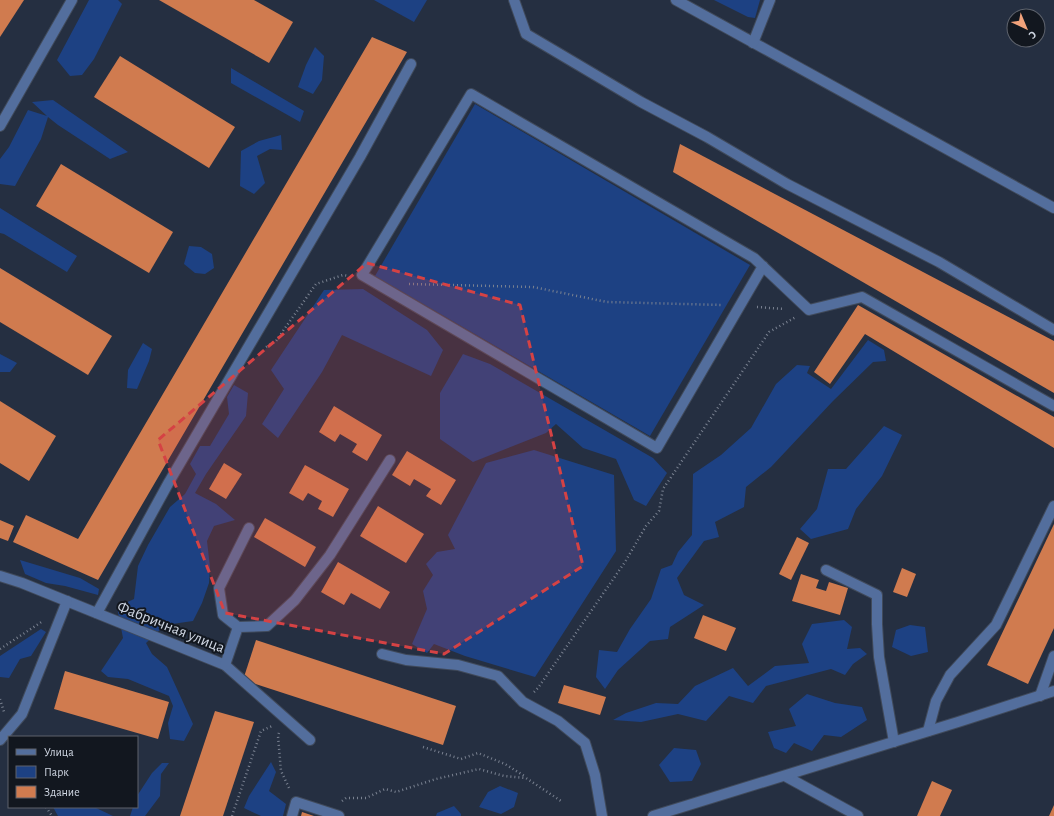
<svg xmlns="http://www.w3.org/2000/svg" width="1054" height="816" viewBox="0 0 1054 816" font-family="'Alegreya Sans',sans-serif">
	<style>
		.green { fill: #1d4183 }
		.building { fill: #d07b4f }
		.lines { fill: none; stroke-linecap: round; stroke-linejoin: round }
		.minor-casing { stroke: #404a5b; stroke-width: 12 }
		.path { stroke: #7a8291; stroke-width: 2.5; stroke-dasharray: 1 3; stroke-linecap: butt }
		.minor { stroke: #536e9d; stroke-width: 10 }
		.marked { fill: #d54244; fill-opacity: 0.2; stroke: #d54244; stroke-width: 3; stroke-dasharray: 8 5; stroke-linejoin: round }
		.labels { text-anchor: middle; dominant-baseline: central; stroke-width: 4; stroke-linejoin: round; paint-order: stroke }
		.street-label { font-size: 16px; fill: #cfd6e2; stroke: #12171f }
	</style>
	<rect width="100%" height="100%" fill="#252f41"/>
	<g class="green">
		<polygon points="89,0 118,0 122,4 94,59 82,75 70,76 57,60"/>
		<polygon points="374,0 427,0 414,22"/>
		<polygon points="714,0 760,0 755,18 748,17"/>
		<polygon points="315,47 324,56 322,80 313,94 298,87 306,65"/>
		<polygon points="231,68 304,111 300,122 231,83"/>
		<polygon points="53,100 128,152 110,159 58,125 48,117 41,139 15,186 0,184 0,159 9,147 28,110 47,116 32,102"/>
		<polygon points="475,104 750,265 650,436 375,276"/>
		<polygon points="281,135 282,150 270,149 257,156 265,183 254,194 240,186 241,151 259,141"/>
		<polygon points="0,208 77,256 67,272 4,234 0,233"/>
		<polygon points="189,246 201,247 212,254 214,268 205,274 195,273 184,264"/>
		<polygon points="363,289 427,330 443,350 431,376 342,335 322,372 278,438 262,424 284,389 271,370 324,290"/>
		<polygon points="868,340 884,350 886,361 873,362 833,401 771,467 746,487 744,507 715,522 719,537 704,541 677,578 684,595 704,605 670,627 668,639 650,641 618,670 605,689 596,677 599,650 617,652 630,629 651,599 661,569 672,565 678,552 692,535 693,474 721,455 751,428 776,384 797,365 810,366 807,373 831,389"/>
		<polygon points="143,343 152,349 149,361 137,389 127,388 128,370"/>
		<polygon points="0,354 17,363 10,372 0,372"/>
		<polygon points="463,354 490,364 653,458 667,473 646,506 634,500 616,459 583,448 556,424 546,433 473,462 440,439 440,393"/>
		<polygon points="234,385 248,393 246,416 206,474 195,493 216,504 235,520 214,526 207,541 210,567 209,583 202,603 193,621 165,625 146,643 152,654 167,667 193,724 184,741 170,739 168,723 173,706 169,696 128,679 108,677 101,671 123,638 117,607 134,599 138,566 148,545 170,507 185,494 196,474 190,464 200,446 210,446 229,414 227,397"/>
		<polygon points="884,426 902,435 882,476 856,509 848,529 811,539 800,529 817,509 828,469 846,469"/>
		<polygon points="534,450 614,475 616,551 535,677 465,656 434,644 427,653 412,644 427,609 423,591 433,575 426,564 437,552 455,549 448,535 486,463"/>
		<polygon points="20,560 80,578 99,589 98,595 65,586 46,583 25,574"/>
		<polygon points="844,620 852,627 847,649 860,648 867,654 853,664 845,675 831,669 766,686 753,703 729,696 706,721 678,714 641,722 613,720 626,713 656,703 678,704 695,686 733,668 748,686 775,666 809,663 802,644 812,624"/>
		<polygon points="910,625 925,627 928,652 911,656 892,647 896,630"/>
		<polygon points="41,629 46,632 31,656 20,659 9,678 0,677 0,656"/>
		<polygon points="807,694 835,703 862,707 867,720 841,737 824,735 812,751 794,743 786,753 774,748 768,732 796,726 789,709"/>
		<polygon points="674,748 696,750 701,764 692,781 670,782 659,765"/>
		<polygon points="271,762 276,772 269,791 286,804 283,816 261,816 244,808 249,796"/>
		<polygon points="162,763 169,763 161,774 160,796 145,816 130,816 133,807 137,807 137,796 152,773"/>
		<polygon points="500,786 518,793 514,807 501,814 479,807 488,792"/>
		<polygon points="454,806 461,814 461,816 436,816 437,813"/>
		<polygon points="53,807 94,807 113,816 58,816"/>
	</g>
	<g class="building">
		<polygon points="0,0 24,0 0,37"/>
		<polygon points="159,0 254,0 293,22 269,63"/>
		<polygon points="372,37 407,52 98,580 13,542 26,515 78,539"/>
		<polygon points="120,56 235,127 209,168 94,97"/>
		<polygon points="680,144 1054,341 1054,393 673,172"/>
		<polygon points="61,164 173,232 149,273 36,206"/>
		<polygon points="0,268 112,336 88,375 0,322"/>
		<polygon points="858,305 1054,417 1054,448 865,334 830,384 814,372"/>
		<polygon points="0,401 56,436 29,481 0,463"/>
		<polygon points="334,406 382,435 367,461 352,452 357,444 340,434 335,442 319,432"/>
		<polygon points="407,451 456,480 441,505 426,496 431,489 414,479 410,486 392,475"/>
		<polygon points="224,463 242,474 226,499 209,489"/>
		<polygon points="305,465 349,489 333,517 318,509 322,501 308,493 303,501 289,493"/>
		<polygon points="378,506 424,534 406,563 360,536"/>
		<polygon points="265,518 316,547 305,567 254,537"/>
		<polygon points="0,520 14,526 8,541 0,538"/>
		<polygon points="1054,524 1054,628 1028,684 987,665"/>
		<polygon points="797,537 809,543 791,580 779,574"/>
		<polygon points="338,562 390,592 380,609 351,593 344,605 321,592"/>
		<polygon points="902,568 916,574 907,597 893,592"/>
		<polygon points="801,574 819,580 816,588 826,591 829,582 848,588 840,615 792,601"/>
		<polygon points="703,615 736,628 726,651 694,638"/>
		<polygon points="256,640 456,706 443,745 243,680"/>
		<polygon points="65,671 169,702 158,739 54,709"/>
		<polygon points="564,685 606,697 600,715 558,703"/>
		<polygon points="215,711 254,722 223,816 180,816"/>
		<polygon points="932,781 952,790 940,816 917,816"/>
		<polygon points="1054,805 1054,816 1049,816"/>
		<polygon points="302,812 314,816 301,816"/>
	</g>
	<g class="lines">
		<defs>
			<g id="minor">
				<polyline points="514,0 526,34 641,102 707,137 787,184 939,262 1054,330"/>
				<polyline points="676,0 1054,208"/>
				<polyline points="753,43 770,0"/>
				<polyline points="0,126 72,0"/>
				<polyline points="763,266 657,448 362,275 471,94 754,258 809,310 862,297 1054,406"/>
				<polyline points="826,570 877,595 877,624 879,657 894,742"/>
				<polyline points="0,576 22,583 225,665 310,740"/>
				<polyline points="97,613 169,482 360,157 411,64"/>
				<polyline points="238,627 223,615 219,588 249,528"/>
				<polyline points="382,654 406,660 458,665 498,676 523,702 558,721 585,743 595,775 602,816"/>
				<polyline points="225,665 238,627 267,626 295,600 330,555 390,460"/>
				<polyline points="1040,696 1054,656"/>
				<polyline points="928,731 936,701 950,675 996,625 1054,506"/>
				<polyline points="0,740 22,714 67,601"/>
				<polyline points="785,776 858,816"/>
				<polyline points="292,816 296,802 339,816"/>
				<polyline points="653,816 958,722 1054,691"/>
			</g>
		</defs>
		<use href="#minor" class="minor-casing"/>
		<g class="path">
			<polyline points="409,284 533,287 607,302 722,305"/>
			<polyline points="757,307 784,309"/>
			<polyline points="266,347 276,341 316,284 343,275 349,276"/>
			<polyline points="0,649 43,621"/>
			<polyline points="534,692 538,688 625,562 646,526 659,511 663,489 769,332 796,317"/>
			<polyline points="0,699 4,712"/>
			<polyline points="279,733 278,736 281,771 290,790"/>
			<polyline points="423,747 461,759 478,753 505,764 526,777"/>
			<polyline points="342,801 346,798 366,798 385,789 396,792 436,779 479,769 504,776 526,778 561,801"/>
			<polyline points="46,807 52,816"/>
			<polyline points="232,816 261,731 272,726"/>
		</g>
		<use href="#minor" class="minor"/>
	</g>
	<path class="marked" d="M367 263 520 305 583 566 444 654 225 613 158 440Z"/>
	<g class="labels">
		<g class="street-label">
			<text transform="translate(171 627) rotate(22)">Фабричная улица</text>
		</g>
	</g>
	<rect x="8" y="736" width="130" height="72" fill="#12171f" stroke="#5e636d"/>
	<rect x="16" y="749" width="20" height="6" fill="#536e9d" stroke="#5e636d"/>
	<text x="44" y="756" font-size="12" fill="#cfd6e2">Улица</text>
	<rect x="16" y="766" width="20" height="12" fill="#1d4183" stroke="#5e636d"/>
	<text x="44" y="776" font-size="12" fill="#cfd6e2">Парк</text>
	<rect x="16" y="786" width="20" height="12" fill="#d07b4f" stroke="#5e636d"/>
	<text x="44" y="796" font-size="12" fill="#cfd6e2">Здание</text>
	<g transform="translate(1026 28) rotate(136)"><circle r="19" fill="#12171f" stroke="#5e636d"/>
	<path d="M0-3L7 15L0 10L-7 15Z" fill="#f1a27b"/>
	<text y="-6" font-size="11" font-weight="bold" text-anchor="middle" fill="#cfd6e2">С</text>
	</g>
</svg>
